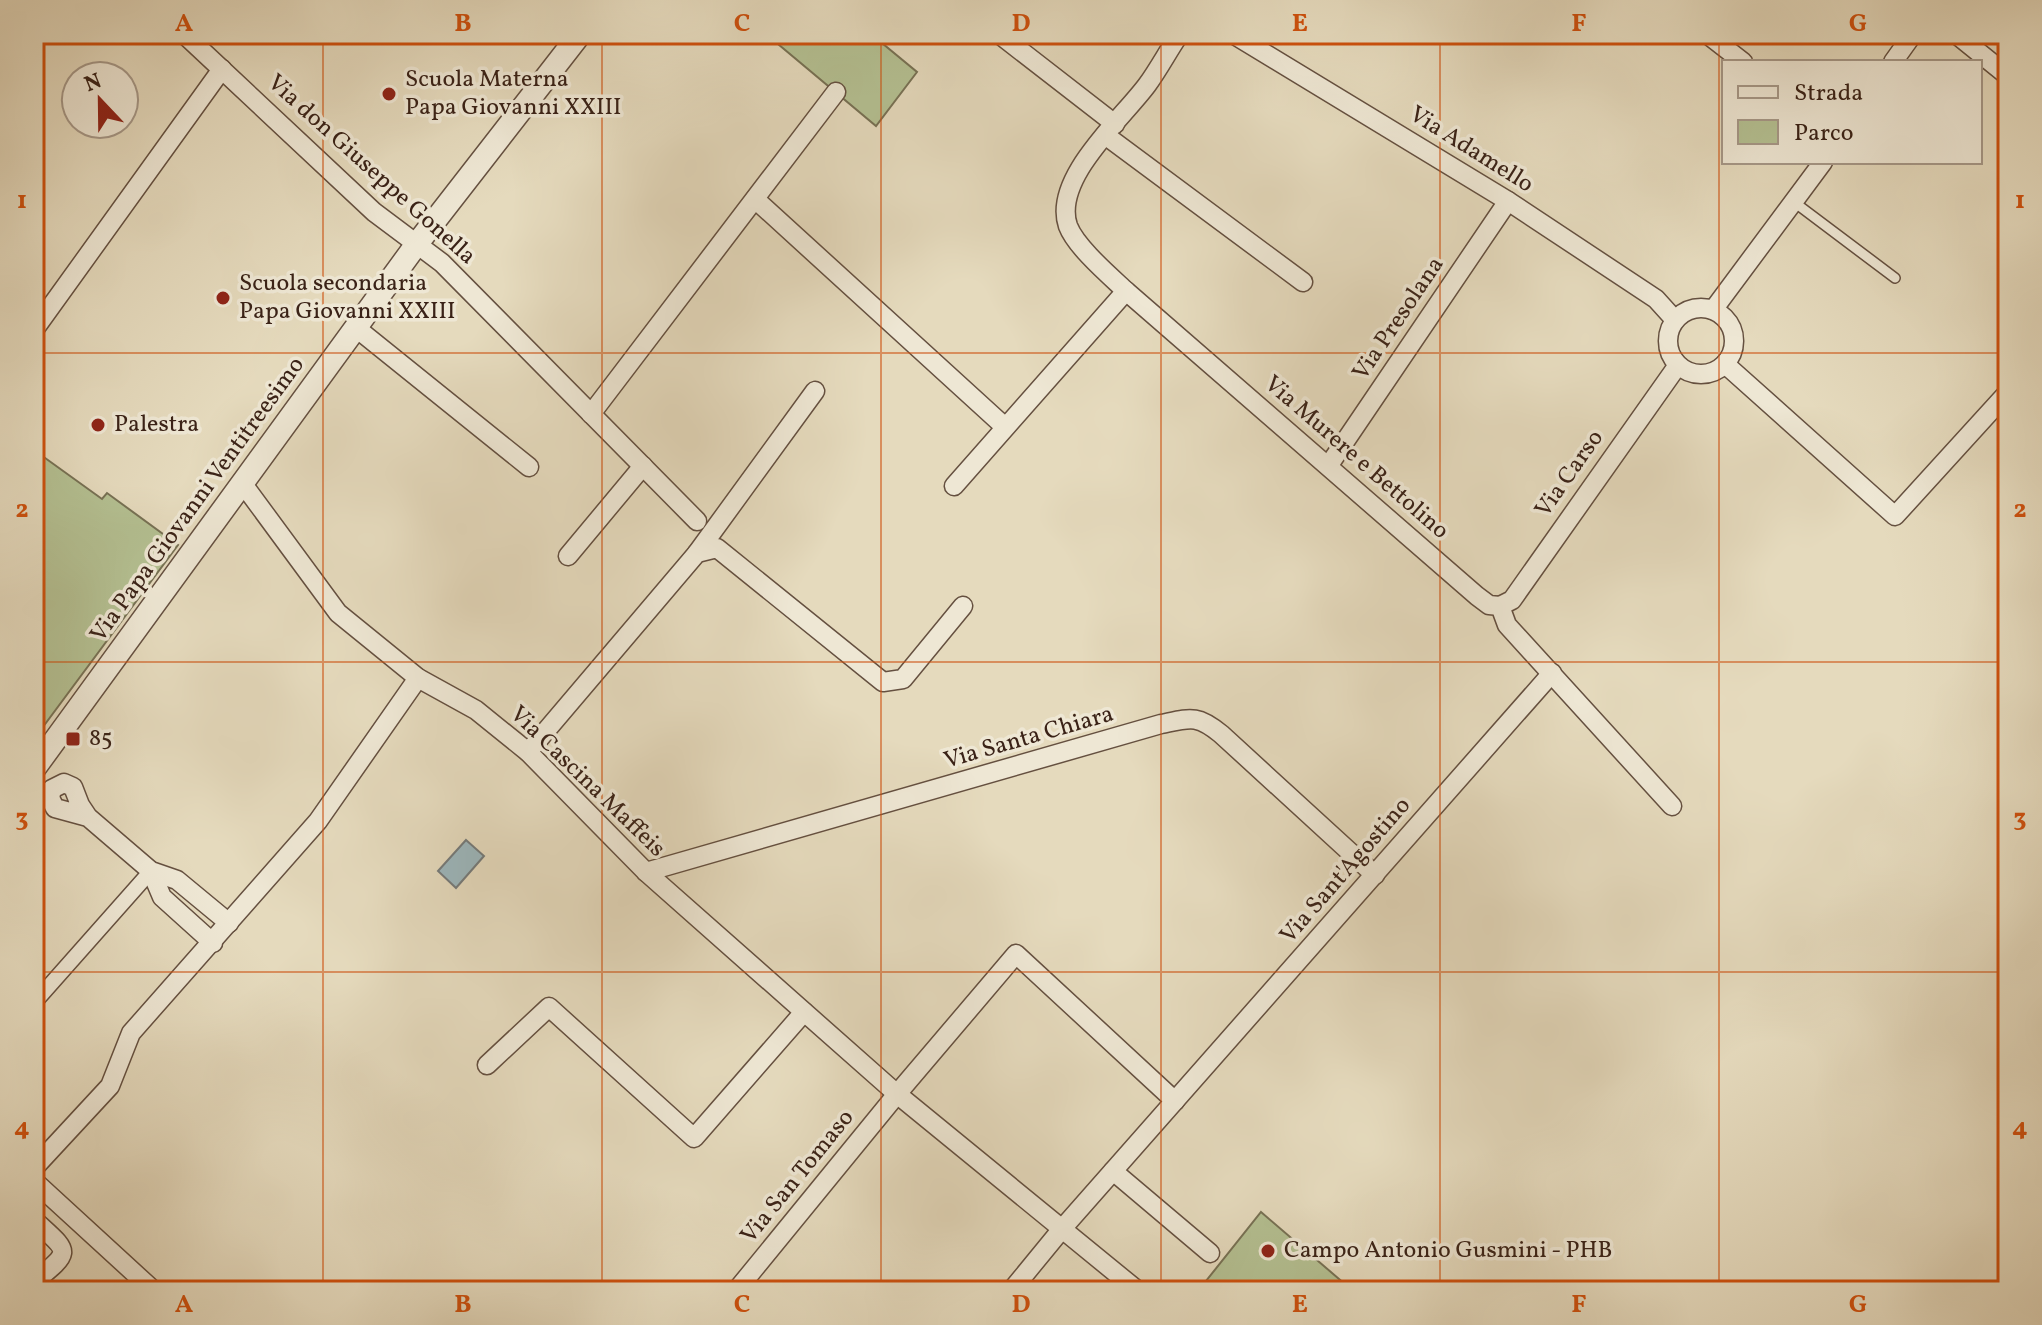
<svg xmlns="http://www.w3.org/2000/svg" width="2042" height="1325" viewBox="0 0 2042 1325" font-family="Vollkorn,serif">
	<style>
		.green { fill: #b4c092; stroke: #777154; stroke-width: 2 }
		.water { fill: #9cb7bd; stroke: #757b7b; stroke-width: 2 }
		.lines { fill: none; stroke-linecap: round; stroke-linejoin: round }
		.service-casing { stroke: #655040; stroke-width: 12 }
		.pedestrian-casing { stroke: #655040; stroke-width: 17 }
		.minor-casing { stroke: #655040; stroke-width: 21 }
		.tertiary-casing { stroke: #655040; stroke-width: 25 }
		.service { stroke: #eee7d4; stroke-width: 9 }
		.pedestrian { stroke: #eee7d4; stroke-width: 14 }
		.minor { stroke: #eee7d4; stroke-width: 18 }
		.tertiary { stroke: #eee7d4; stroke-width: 22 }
		.grid { fill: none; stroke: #ce510e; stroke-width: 2; stroke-opacity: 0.55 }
		.poi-dot { fill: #8f2418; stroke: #eee7d4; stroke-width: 3 }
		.labels { text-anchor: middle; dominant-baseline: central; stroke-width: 7; stroke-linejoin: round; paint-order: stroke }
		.poi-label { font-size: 24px; fill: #3a2217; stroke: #eee7d4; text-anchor: start }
		.street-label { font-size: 24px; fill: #3a2217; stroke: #eee7d4 }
		.neatline { fill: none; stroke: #ce510e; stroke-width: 3 }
		.grid-label { font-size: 26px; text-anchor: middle; font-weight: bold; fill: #ce510e }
	</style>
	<rect width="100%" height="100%" fill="#e5dabd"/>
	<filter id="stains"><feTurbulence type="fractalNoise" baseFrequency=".0025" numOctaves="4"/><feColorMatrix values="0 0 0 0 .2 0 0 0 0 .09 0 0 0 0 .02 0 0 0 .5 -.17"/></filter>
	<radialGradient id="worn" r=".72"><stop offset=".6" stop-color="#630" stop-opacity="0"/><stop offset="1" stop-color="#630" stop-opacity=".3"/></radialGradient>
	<g class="green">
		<polygon points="766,34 871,34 917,72 876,126"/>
		<polygon points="34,450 102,499 107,493 178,545 34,739"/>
		<polygon points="1261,1212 1353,1291 1198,1291"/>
	</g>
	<polygon class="water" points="466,840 484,856 456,888 438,871"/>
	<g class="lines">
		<defs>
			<polyline id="service" points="1794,202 1895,278"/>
			<polyline id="pedestrian" points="34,1003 151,871"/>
			<g id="minor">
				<polyline points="184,34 374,212 442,263 697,521"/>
				<polyline points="999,34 1115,124"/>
				<polyline points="1233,34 1508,201 1656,299 1675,320"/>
				<polyline points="1707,34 1743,62"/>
				<polyline points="1956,34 2008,76"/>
				<path d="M1177 38C1167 53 1158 70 1147 85 1121 120 1052 179 1068 226 1076 247 1110 276 1126 291L1477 596 1489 605 1500 606 1507 625 1672 806"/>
				<polyline points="1893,62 1913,34"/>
				<polyline points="1105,135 1303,282"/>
				<polyline points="755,199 1005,427"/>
				<circle cx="1701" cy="341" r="33"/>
				<polyline points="1713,310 1823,162"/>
				<polyline points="355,327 529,467"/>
				<polyline points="34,330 222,69"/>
				<polyline points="1725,364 1895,516 2008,392"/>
				<polyline points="591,414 836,92"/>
				<polyline points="1329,465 1508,201"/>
				<polyline points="243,484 338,613 418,678 476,710 528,752 646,872 897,1094 1138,1291"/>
				<polyline points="954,486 1126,291"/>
				<polyline points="697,553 815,391"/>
				<polyline points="568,556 643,466"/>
				<polyline points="1500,606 1512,600 1678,365"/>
				<polyline points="528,752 697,553 717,548 883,682 903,679 963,606"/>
				<polyline points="88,817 55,808 50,798 52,789 64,783 73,787 80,805 88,817 151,871 177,880 229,923"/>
				<polyline points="151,871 162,897 213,943"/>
				<path d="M646 872 1161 724C1190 718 1197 714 1221 734L1375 875"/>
				<polyline points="487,1065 549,1007 694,1138 804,1012"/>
				<polyline points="34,1168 110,1086 131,1033 318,821 418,678"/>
				<polyline points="1113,1171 1210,1253"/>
				<polyline points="34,1181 154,1291"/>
				<path d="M34 1220C70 1253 73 1250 34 1282"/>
				<polyline points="736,1291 897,1094 1016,954 1175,1101"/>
				<polyline points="1011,1291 1061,1230 1552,673"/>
			</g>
			<polyline id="tertiary" points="34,769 416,245 580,34"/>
		</defs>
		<use href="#service" class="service-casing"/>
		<use href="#pedestrian" class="pedestrian-casing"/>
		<use href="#minor" class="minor-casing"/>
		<use href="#tertiary" class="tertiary-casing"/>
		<use href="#service" class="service"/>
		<use href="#pedestrian" class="pedestrian"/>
		<use href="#minor" class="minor"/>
		<use href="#tertiary" class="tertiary"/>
	</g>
	<path class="grid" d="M323 34V1291M602 34V1291M881 34V1291M1161 34V1291M1440 34V1291M1719 34V1291M34 353H2008M34 662H2008M34 972H2008"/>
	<g class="poi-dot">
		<circle cx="389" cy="94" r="8"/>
		<circle cx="223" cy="298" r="8"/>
		<circle cx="98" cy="425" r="8"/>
		<rect x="65" y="731" width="16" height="16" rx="4"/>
		<circle cx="1268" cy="1251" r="8"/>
	</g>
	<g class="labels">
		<g class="poi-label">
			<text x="405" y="80">Scuola Materna<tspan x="405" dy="28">Papa Giovanni XXIII</tspan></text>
			<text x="239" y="284">Scuola secondaria<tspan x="239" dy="28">Papa Giovanni XXIII</tspan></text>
			<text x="114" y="425">Palestra</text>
			<text x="89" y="739">85</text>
			<text x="1284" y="1251">Campo Antonio Gusmini - PHB</text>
		</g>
		<g class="street-label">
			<text transform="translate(1471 150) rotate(32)">Via Adamello</text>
			<text transform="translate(371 170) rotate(42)">Via don Giuseppe Gonella</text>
			<text transform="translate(1399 319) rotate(-56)">Via Presolana</text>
			<text transform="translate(1356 458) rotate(41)">Via Murere e Bettolino</text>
			<text transform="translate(1570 474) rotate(-55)">Via Carso</text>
			<text transform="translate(198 500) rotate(-54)">Via Papa Giovanni Ventitreesimo</text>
			<text transform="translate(1029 738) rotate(-16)">Via Santa Chiara</text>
			<text transform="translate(587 782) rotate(44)">Via Cascina Maffeis</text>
			<text transform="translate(1346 871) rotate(-49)">Via Sant'Agostino</text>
			<text transform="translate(798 1177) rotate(-51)">Via San Tomaso</text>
		</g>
	</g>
	<rect width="2042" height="1325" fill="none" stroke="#e5dabd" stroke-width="88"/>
	<rect x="1722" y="60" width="260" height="104" fill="#eee7d4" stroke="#a69888" stroke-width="2"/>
	<rect x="1738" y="86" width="40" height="12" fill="#eee7d4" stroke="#a69888" stroke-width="2"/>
	<text x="1794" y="100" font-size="24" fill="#3a2217">Strada</text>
	<rect x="1738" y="120" width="40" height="24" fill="#b4c092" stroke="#a69888" stroke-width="2"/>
	<text x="1794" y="140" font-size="24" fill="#3a2217">Parco</text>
	<g transform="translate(100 100) rotate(338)"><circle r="38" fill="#eee7d4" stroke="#a69888" stroke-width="2"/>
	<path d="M0-6L14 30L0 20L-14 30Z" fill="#8f2418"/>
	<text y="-12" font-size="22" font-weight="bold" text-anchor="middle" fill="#3a2217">N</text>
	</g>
	<rect x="44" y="44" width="1954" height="1237" class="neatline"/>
	<g class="grid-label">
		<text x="184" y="31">A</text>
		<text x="463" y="31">B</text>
		<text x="742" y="31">C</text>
		<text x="1021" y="31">D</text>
		<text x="1300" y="31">E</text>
		<text x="1579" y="31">F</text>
		<text x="1858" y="31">G</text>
		<text x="22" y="208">1</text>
		<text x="2020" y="208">1</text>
		<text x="22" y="517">2</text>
		<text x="2020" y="517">2</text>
		<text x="22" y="826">3</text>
		<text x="2020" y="826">3</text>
		<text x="22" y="1135">4</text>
		<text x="2020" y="1135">4</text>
		<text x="184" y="1312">A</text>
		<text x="463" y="1312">B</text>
		<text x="742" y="1312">C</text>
		<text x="1021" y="1312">D</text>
		<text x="1300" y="1312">E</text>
		<text x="1579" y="1312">F</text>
		<text x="1858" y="1312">G</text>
	</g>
	<rect width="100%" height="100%" filter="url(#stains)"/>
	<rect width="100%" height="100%" fill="url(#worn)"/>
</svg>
